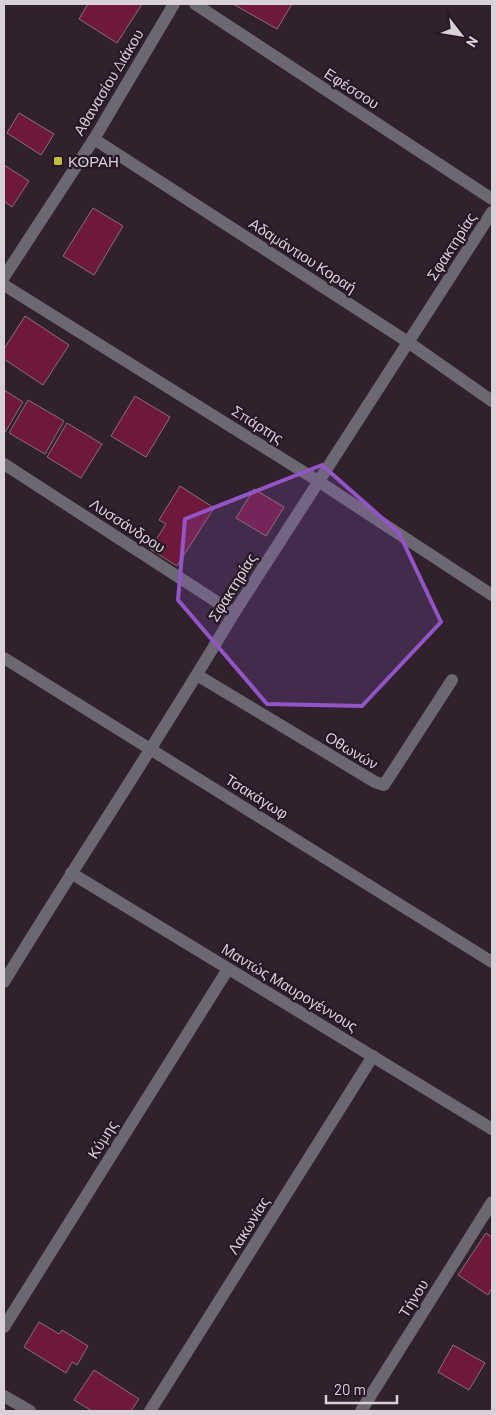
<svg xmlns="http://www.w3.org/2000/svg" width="496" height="1415" viewBox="0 0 496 1415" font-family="Barlow,sans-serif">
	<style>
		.building { fill: #6e193c; stroke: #897177 }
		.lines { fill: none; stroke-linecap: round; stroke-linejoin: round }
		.minor { stroke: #6c6871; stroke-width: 12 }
		.marked { fill: #9355c5; fill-opacity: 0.2; stroke: #9355c5; stroke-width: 4; stroke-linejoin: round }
		.poi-dot { fill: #c2bd3f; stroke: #261824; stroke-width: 2 }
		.labels { text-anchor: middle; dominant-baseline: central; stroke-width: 4.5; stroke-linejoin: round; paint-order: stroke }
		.street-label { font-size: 15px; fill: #dad0d8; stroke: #261824 }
		.poi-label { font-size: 15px; fill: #dad0d8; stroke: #261824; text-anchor: start }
	</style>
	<rect width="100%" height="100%" fill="#30212d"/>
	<g class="building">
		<polygon points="88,4 142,4 117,43 79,19"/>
		<polygon points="233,4 292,4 277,29"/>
		<polygon points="19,113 54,134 41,155 7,133"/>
		<polygon points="4,165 29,181 12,207 4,201"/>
		<polygon points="93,208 123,226 94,275 63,256"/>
		<polygon points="25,316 69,345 43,385 4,359 4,349"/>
		<polygon points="4,390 23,402 4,434"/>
		<polygon points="135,396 170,417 146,457 111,436"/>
		<polygon points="28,400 64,421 45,454 9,433"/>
		<polygon points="67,423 102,444 81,478 47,457"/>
		<polygon points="180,486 214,508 177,566 150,549 166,524 159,520"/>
		<polygon points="254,489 284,507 266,536 236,518"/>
		<polygon points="486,1233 492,1237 492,1288 488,1295 458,1275"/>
		<polygon points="39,1322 59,1334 62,1330 88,1346 77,1365 72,1362 66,1373 24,1347"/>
		<polygon points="453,1345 485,1363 469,1390 438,1372"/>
		<polygon points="94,1370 139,1399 131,1411 92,1411 74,1400"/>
	</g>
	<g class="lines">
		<g class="minor">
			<polyline points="195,4 492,199"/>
			<polyline points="94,139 408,342 492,401"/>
			<polyline points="4,277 94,139 174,4"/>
			<polyline points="4,285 318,481 492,595"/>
			<polyline points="4,464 234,613"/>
			<polyline points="4,658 492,962"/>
			<polyline points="197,675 375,782 384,785 452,680"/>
			<polyline points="71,873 492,1129"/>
			<path d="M4 982C79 859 160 738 234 613L492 212"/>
			<polyline points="4,1327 228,969"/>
			<polyline points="4,1396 30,1411"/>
			<polyline points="150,1411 373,1056"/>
			<polyline points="361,1411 492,1202"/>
		</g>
	</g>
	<path class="marked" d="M322 465 399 533 441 622 362 706 267 704 178 600 185 519Z"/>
	<rect class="poi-dot" x="53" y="156" width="10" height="10" rx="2.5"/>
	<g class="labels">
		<g class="street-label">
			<text transform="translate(108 82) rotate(-59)">Αθανασίου Διάκου</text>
			<text transform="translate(352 88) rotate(33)">Εφέσσου</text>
			<text transform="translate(451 246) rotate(-57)">Σφακτηρίας</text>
			<text transform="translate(303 255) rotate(33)">Αδαμάντιου Κοραή</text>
			<text transform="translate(258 424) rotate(32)">Σπάρτης</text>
			<text transform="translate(128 525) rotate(33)">Λυσσάνδρου</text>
			<text transform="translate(232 587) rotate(-58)">Σφακτηρίας</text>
			<text transform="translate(352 750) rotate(31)">Οθωνών</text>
			<text transform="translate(257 796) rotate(32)">Τσακάγωφ</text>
			<text transform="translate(290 987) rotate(31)">Μαντώς Μαυρογέννους</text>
			<text transform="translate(102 1139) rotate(-58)">Κύμης</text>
			<text transform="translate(248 1225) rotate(-58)">Λακωνίας</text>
			<text transform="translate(413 1298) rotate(-58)">Τήνου</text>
		</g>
		<g class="poi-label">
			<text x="68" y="161">ΚΟΡΑΗ</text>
		</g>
	</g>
	<rect width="496" height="1415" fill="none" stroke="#dad0d8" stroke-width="10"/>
	<g transform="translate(461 35) rotate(121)" stroke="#261824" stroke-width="4" paint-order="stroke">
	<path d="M0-4L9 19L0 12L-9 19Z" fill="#dad0d8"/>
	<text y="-8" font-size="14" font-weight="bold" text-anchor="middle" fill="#dad0d8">N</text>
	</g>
	<path d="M326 1395v8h71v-8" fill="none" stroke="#dad0d8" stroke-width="2.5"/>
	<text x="334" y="1395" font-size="15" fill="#dad0d8" stroke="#261824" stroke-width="4" paint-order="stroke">20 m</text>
</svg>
